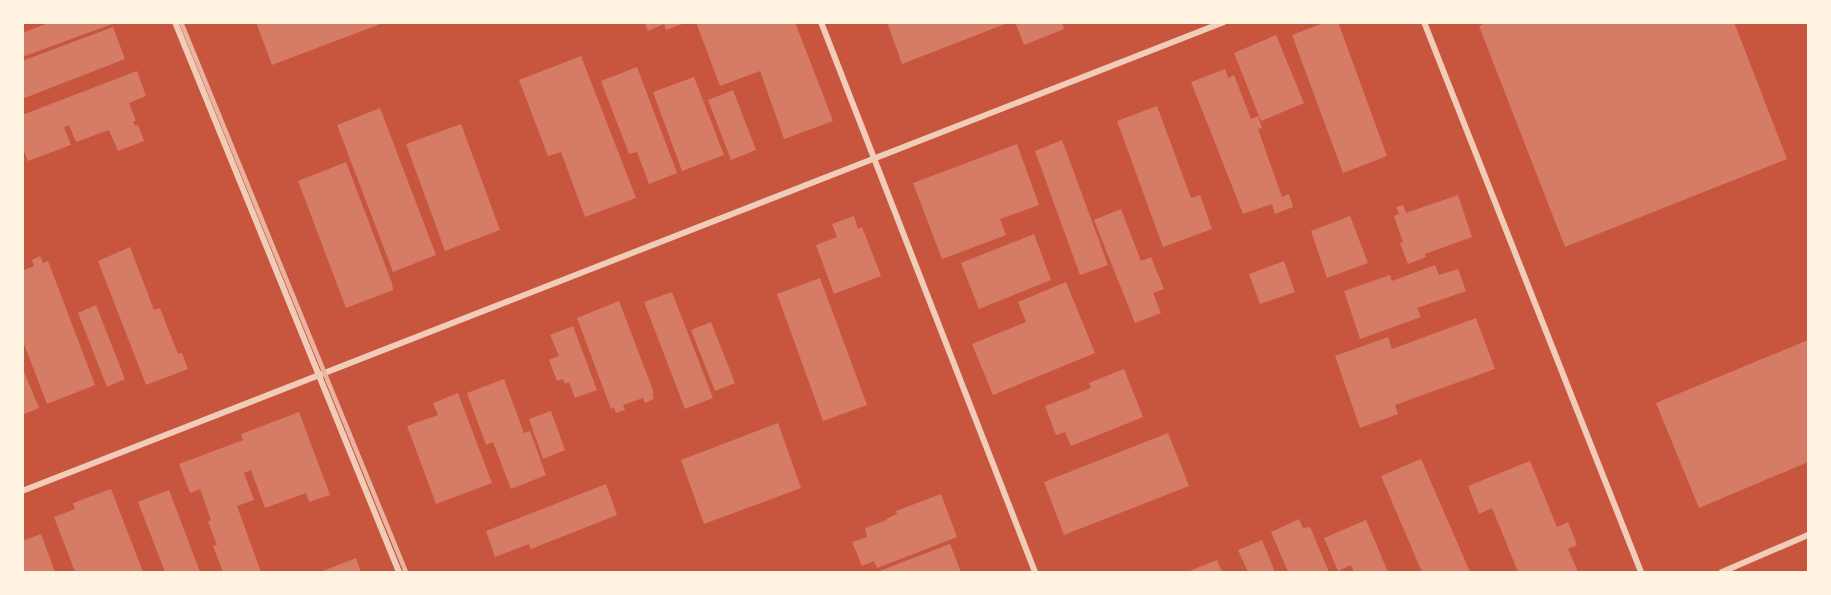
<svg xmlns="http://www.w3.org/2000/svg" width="1831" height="595" viewBox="0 0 1831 595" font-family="Arial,sans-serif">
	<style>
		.building { fill: #d67c66 }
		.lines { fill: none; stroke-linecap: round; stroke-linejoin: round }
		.minor { stroke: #f1ccb7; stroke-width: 6 }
		.rail { stroke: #e9b49f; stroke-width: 4.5 }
	</style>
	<rect width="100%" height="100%" fill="#c8553d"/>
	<g class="building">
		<polygon points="51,22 114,22 115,23 22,57 22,33"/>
		<polygon points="256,22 383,22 383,23 272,65"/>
		<polygon points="696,22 795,22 833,121 784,139 760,71 720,86"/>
		<polygon points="887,22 1004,22 1005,24 902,64"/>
		<polygon points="1015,22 1062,22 1064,29 1024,45"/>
		<polygon points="1326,22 1338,22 1387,156 1343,173 1292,35"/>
		<polygon points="1488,22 1734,22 1787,159 1565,247 1479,26"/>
		<polygon points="645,23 685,23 666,30 664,24 648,31"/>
		<polygon points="113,27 125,59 22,99 22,61"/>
		<polygon points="1276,35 1304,103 1261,121 1234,53"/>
		<polygon points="581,56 636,198 585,217 561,152 548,156 519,80"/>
		<polygon points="637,67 677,173 649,184 637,152 629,154 601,81"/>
		<polygon points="1225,69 1228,78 1234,75 1251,119 1258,116 1262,128 1258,129 1282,197 1289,194 1293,207 1275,214 1272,204 1243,214 1191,82"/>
		<polygon points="137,71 146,96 129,103 136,121 133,121 135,126 138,125 144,141 118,151 109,130 76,142 69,125 64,127 71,145 28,161 22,147 22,115"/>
		<polygon points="694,77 724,155 682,171 653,92"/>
		<polygon points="733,90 756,150 731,160 708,100"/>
		<polygon points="1157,106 1191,198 1200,195 1212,229 1163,247 1117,121"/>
		<polygon points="380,108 436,255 393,272 337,125"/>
		<polygon points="461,124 500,230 445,251 406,144"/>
		<polygon points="1062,140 1108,265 1080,275 1035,151"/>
		<polygon points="1017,144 1039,205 1000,219 1006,235 942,259 913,183"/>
		<polygon points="346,162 392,283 393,290 346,308 298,181"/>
		<polygon points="1458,195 1472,237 1425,254 1426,257 1408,264 1400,243 1403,242 1394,216 1399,214 1396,207 1403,205 1406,213"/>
		<polygon points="1121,209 1141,261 1151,257 1164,289 1153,293 1161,313 1135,323 1094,220"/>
		<polygon points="854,216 858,229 862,227 881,276 834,294 816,245 837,237 832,224"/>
		<polygon points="1350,216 1368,263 1327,278 1311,231"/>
		<polygon points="1034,234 1051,280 979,309 961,263"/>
		<polygon points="130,247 154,310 160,308 178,354 182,353 188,369 146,385 98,261"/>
		<polygon points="40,256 43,263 48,261 95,385 47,404 22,339 22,271 34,266 32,260"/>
		<polygon points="1284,261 1295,292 1260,304 1249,274"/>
		<polygon points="1435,265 1439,275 1458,269 1466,291 1417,308 1421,317 1360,339 1344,291 1390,275 1392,281"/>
		<polygon points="820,278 867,405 823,421 777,294"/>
		<polygon points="1066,282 1095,353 993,395 972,344 1026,322 1018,302"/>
		<polygon points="672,292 713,398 685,409 644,302"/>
		<polygon points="619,301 654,393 652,393 654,399 645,403 643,398 623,405 625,410 616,413 614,407 611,409 577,318"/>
		<polygon points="96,305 125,379 107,387 78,313"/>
		<polygon points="1476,318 1495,369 1395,405 1398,414 1360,428 1335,356 1388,337 1392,349"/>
		<polygon points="711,322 735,383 715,391 691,330"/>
		<polygon points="573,326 597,390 575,398 569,382 565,384 563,379 557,381 549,360 559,356 550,335"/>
		<polygon points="1808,340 1808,462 1699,508 1656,403"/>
		<polygon points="22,367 39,408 22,415"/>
		<polygon points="1124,369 1143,417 1071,446 1065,432 1056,435 1045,406 1091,388 1089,383"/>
		<polygon points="504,379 524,433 530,431 546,475 511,489 493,442 486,445 467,393"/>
		<polygon points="458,393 492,483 436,504 407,426 438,415 433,403"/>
		<polygon points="551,411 565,450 543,459 529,419"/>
		<polygon points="299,412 330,495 309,502 306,493 265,508 251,470 244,473 254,500 237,506 261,572 223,572 213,546 217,545 208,522 211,520 200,489 190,493 179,464 243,440 241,434"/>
		<polygon points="778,423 801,488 704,524 681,460"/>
		<polygon points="1168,433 1189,486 1064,535 1044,482"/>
		<polygon points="1421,459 1470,572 1422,572 1381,476"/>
		<polygon points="1530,461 1557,527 1568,522 1577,545 1568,549 1578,572 1518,572 1492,508 1479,514 1468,486"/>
		<polygon points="606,484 617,515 531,549 529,544 495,557 486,531"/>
		<polygon points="111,489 143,572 75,572 54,517 75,509 73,503"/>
		<polygon points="169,490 200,572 165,572 138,502"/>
		<polygon points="941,494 957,537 877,568 874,561 862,566 852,542 867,537 865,528 887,520 886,519 897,514 896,511"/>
		<polygon points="1299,519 1303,528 1310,527 1329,572 1288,572 1271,532"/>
		<polygon points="1366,520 1388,572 1354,572 1351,565 1338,571 1324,538"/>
		<polygon points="41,534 55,572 22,572 22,541"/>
		<polygon points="1262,540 1275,572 1248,572 1238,550"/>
		<polygon points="950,544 961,572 877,572"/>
		<polygon points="356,558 361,572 320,572"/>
		<polygon points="1217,560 1222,572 1187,572"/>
	</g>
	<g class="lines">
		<g class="minor">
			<polyline points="175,22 399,572"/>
			<polyline points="821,22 1035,572"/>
			<polyline points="1424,22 1641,572"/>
			<polyline points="22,491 1224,22"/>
			<polyline points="1722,572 1808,535"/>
		</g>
		<polyline class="rail" points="181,22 406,572"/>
	</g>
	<rect width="1831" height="595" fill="none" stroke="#fff3e0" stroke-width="48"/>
</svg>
